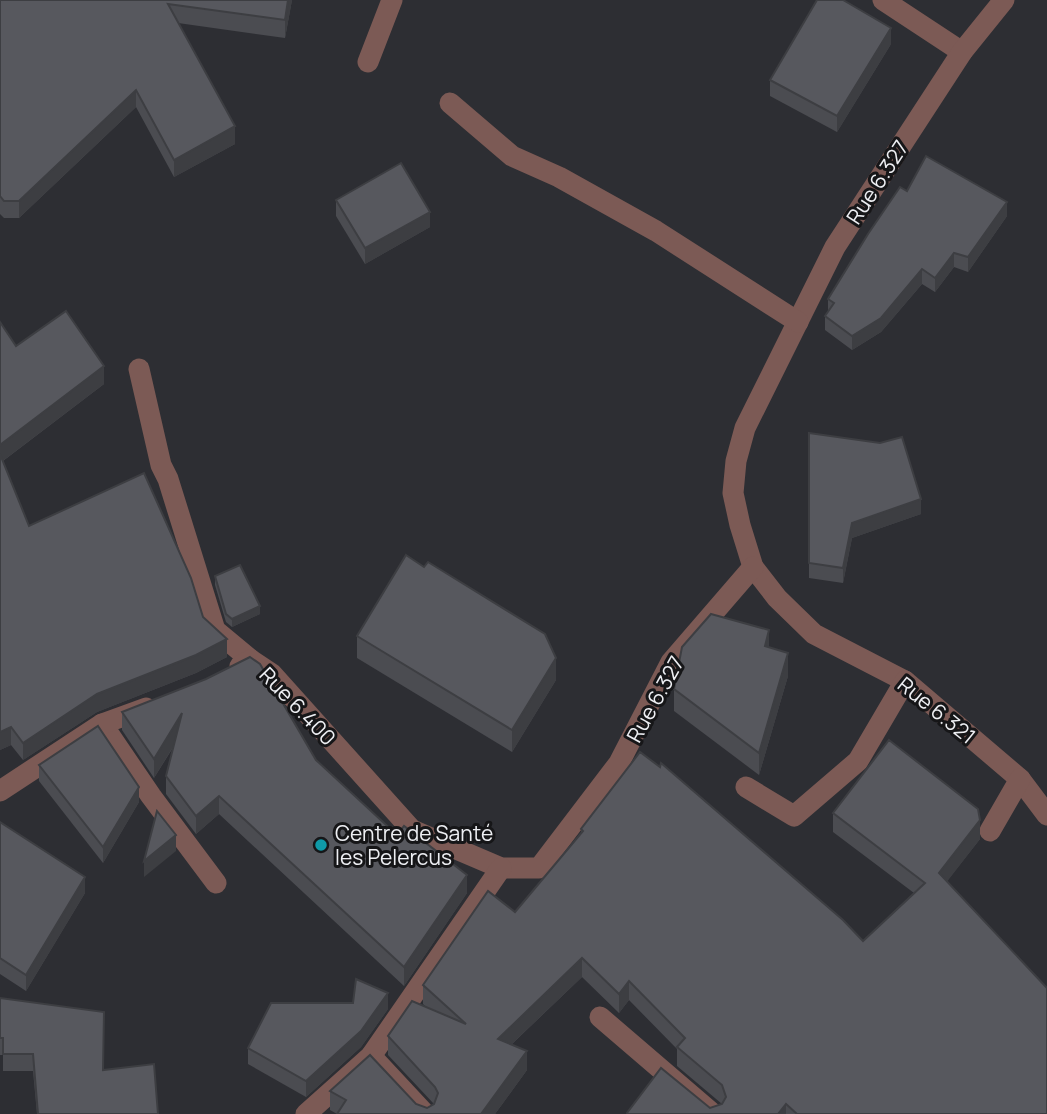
<svg xmlns="http://www.w3.org/2000/svg" width="1047" height="1114" viewBox="0 0 1047 1114" font-family="Manrope,sans-serif">
	<style>
		.lines { fill: none; stroke-linecap: round; stroke-linejoin: round }
		.minor { stroke: #7c5a55; stroke-width: 21 }
		.wall { fill: #4b4c51 }
		.shaded-wall { fill: #3d3e42 }
		.building { fill: #57585e; stroke: #3d3e42; stroke-width: 2 }
		.culture-dot { fill: #0f9aa8; stroke: #161618; stroke-width: 2.5 }
		.labels { text-anchor: middle; dominant-baseline: central; stroke-width: 6; stroke-linejoin: round; paint-order: stroke }
		.street-label { font-size: 21px; fill: #eeeff3; stroke: #161618 }
		.poi-label { font-size: 21px; fill: #eeeff3; stroke: #161618; text-anchor: start }
	</style>
	<rect width="100%" height="100%" fill="#2d2e33"/>
	<g class="lines">
		<g class="minor">
			<polyline points="883,0 962,52"/>
			<polyline points="1004,0 962,52 835,247 745,428 736,461 733,493 740,525 753,567 777,598 814,634 905,681 1020,779 1047,815"/>
			<polyline points="368,62 392,0"/>
			<polyline points="450,103 512,156 559,177 656,231 798,322"/>
			<polyline points="139,369 161,465 168,479 215,630 251,660"/>
			<polyline points="240,666 251,660 272,674 412,830 501,868 539,868 619,763 671,662 753,567"/>
			<polyline points="102,724 151,796 216,883"/>
			<polyline points="746,787 794,816 858,761 905,681"/>
			<polyline points="0,791 102,724 146,708"/>
			<polyline points="990,831 1020,779"/>
			<polyline points="600,1017 713,1114"/>
			<polyline points="371,1056 425,1114"/>
			<polyline points="306,1114 371,1056 501,868"/>
		</g>
	</g>
	<g class="wall">
		<polygon points="0,0 292,0 285,38 178,23 235,144 174,177 136,107 19,218 4,218 0,214"/>
		<polygon points="891,44 837,132 770,96 770,80"/>
		<polygon points="907,191 1007,216 968,272 954,267 935,292 922,284 881,332 852,350 825,330 825,316 828,312 828,299"/>
		<polygon points="336,200 430,227 365,264 336,216"/>
		<polygon points="0,322 16,346 104,384 3,461 29,526 203,617 227,657 196,673 97,712 23,760 11,745 0,750"/>
		<polygon points="809,433 921,514 852,538 843,583 809,578"/>
		<polygon points="215,576 260,614 232,627 226,622 215,585"/>
		<polygon points="357,636 556,680 512,752 357,658"/>
		<polygon points="769,647 788,676 759,775 674,711 674,689"/>
		<polygon points="122,712 316,760 397,835 467,893 404,986 219,814 196,834 166,794 166,776 174,746 154,778 122,730"/>
		<polygon points="39,765 139,802 103,863 39,781"/>
		<polygon points="833,813 980,839 947,881 1047,1114 627,1114 627,1113 710,1108 722,1104 677,1066 677,1049 629,1000 619,1013 582,977 512,1044 527,1070 495,1114 337,1114 330,1110 330,1091 416,1104 427,1108 434,1104 388,1055 388,1036 427,1008 423,1004 423,985 515,912 581,835 581,829 863,941 914,893 833,832"/>
		<polygon points="0,822 85,893 26,991 0,974"/>
		<polygon points="0,998 103,1070 158,1114 37,1114 33,1071 3,1071 3,1055 0,1055"/>
		<polygon points="388,1009 361,1047 306,1097 248,1064 248,1048"/>
	</g>
	<g class="shaded-wall">
		<polygon points="288,0 292,0 285,38 285,20"/>
		<polygon points="891,28 891,44 837,132 837,116"/>
		<polygon points="136,90 136,107 19,218 19,201"/>
		<polygon points="235,126 235,144 174,177 174,160"/>
		<polygon points="1007,202 1007,216 968,272 968,257"/>
		<polygon points="430,212 430,227 365,264 365,248"/>
		<polygon points="954,253 954,267 935,292 935,278"/>
		<polygon points="922,269 922,284 881,332 852,350 852,336"/>
		<polygon points="104,366 104,384 0,463 0,445"/>
		<polygon points="921,499 921,514 852,538 843,583 843,568 852,523"/>
		<polygon points="260,606 260,614 232,627 232,619"/>
		<polygon points="769,630 769,652 765,646"/>
		<polygon points="227,639 227,657 196,673 97,712 23,760 23,743 97,694"/>
		<polygon points="788,653 788,676 759,775 759,753"/>
		<polygon points="556,658 556,680 512,752 512,730"/>
		<polygon points="182,713 182,732 154,778 154,759"/>
		<polygon points="11,727 11,745 0,750 0,732"/>
		<polygon points="139,787 139,802 103,863 103,847"/>
		<polygon points="219,796 219,814 196,834 196,816"/>
		<polygon points="980,820 980,839 939,892 939,873"/>
		<polygon points="176,835 176,851 144,877 144,861"/>
		<polygon points="467,875 467,893 404,986 404,967"/>
		<polygon points="85,877 85,893 26,991 26,975"/>
		<polygon points="582,958 582,977 498,1057 498,1039"/>
		<polygon points="629,981 629,1000 619,1013 619,994"/>
		<polygon points="388,993 388,1009 361,1047 306,1097 306,1081"/>
		<polygon points="527,1051 527,1070 495,1114 481,1114"/>
		<polygon points="786,1104 786,1114 778,1114"/>
	</g>
	<g class="building">
		<polygon points="0,0 288,0 285,20 168,4 235,126 174,160 136,90 19,201 4,201 0,196"/>
		<polygon points="817,0 843,0 891,28 837,116 770,80"/>
		<polygon points="926,156 1007,202 968,257 954,253 935,278 922,269 881,318 852,336 825,316 834,303 828,299 868,234 900,187 907,191"/>
		<polygon points="401,163 430,212 365,248 336,200"/>
		<polygon points="66,311 104,366 0,445 0,322 16,346"/>
		<polygon points="809,433 880,443 902,437 921,499 852,523 843,568 809,563"/>
		<polygon points="0,454 29,526 144,473 191,578 203,617 227,639 196,655 97,694 23,743 11,727 0,732"/>
		<polygon points="406,555 424,567 428,562 545,634 556,658 512,730 357,636"/>
		<polygon points="240,565 260,606 232,619 226,614 215,576"/>
		<polygon points="711,614 769,630 765,646 788,653 759,753 674,689 682,647"/>
		<polygon points="250,657 260,664 316,760 397,835 404,826 467,875 404,967 219,796 196,816 166,776 182,713 154,759 122,712 206,679"/>
		<polygon points="98,726 139,787 103,847 39,765"/>
		<polygon points="889,740 978,809 980,820 939,873 1047,988 1047,1114 797,1114 786,1104 778,1114 628,1114 627,1113 661,1068 710,1108 722,1104 726,1097 722,1085 677,1047 685,1038 629,981 619,994 582,958 498,1039 527,1051 481,1114 337,1114 346,1100 330,1091 370,1055 416,1104 427,1108 434,1104 438,1093 435,1087 388,1036 412,1001 466,1024 423,985 488,891 515,912 583,831 581,829 640,752 660,767 661,763 843,920 863,941 925,883 833,813"/>
		<polygon points="157,811 176,835 144,861"/>
		<polygon points="0,822 85,877 26,975 0,958"/>
		<polygon points="356,979 388,993 361,1031 306,1081 248,1048 271,1003 353,1003"/>
		<polygon points="0,998 104,1012 103,1070 154,1064 158,1114 38,1114 33,1054 3,1054 3,1038 0,1038"/>
	</g>
	<circle class="culture-dot" cx="321" cy="845" r="7"/>
	<g class="labels">
		<g class="street-label">
			<text transform="translate(877 182) rotate(-57)">Rue 6.327</text>
			<text transform="translate(655 699) rotate(-61)">Rue 6.327</text>
			<text transform="translate(298 706) rotate(46)">Rue 6.400</text>
			<text transform="translate(937 710) rotate(39)">Rue 6.321</text>
		</g>
		<g class="poi-label">
			<text x="335" y="833">Centre de Santé<tspan x="335" dy="24">les Pelercus</tspan></text>
		</g>
	</g>
</svg>
